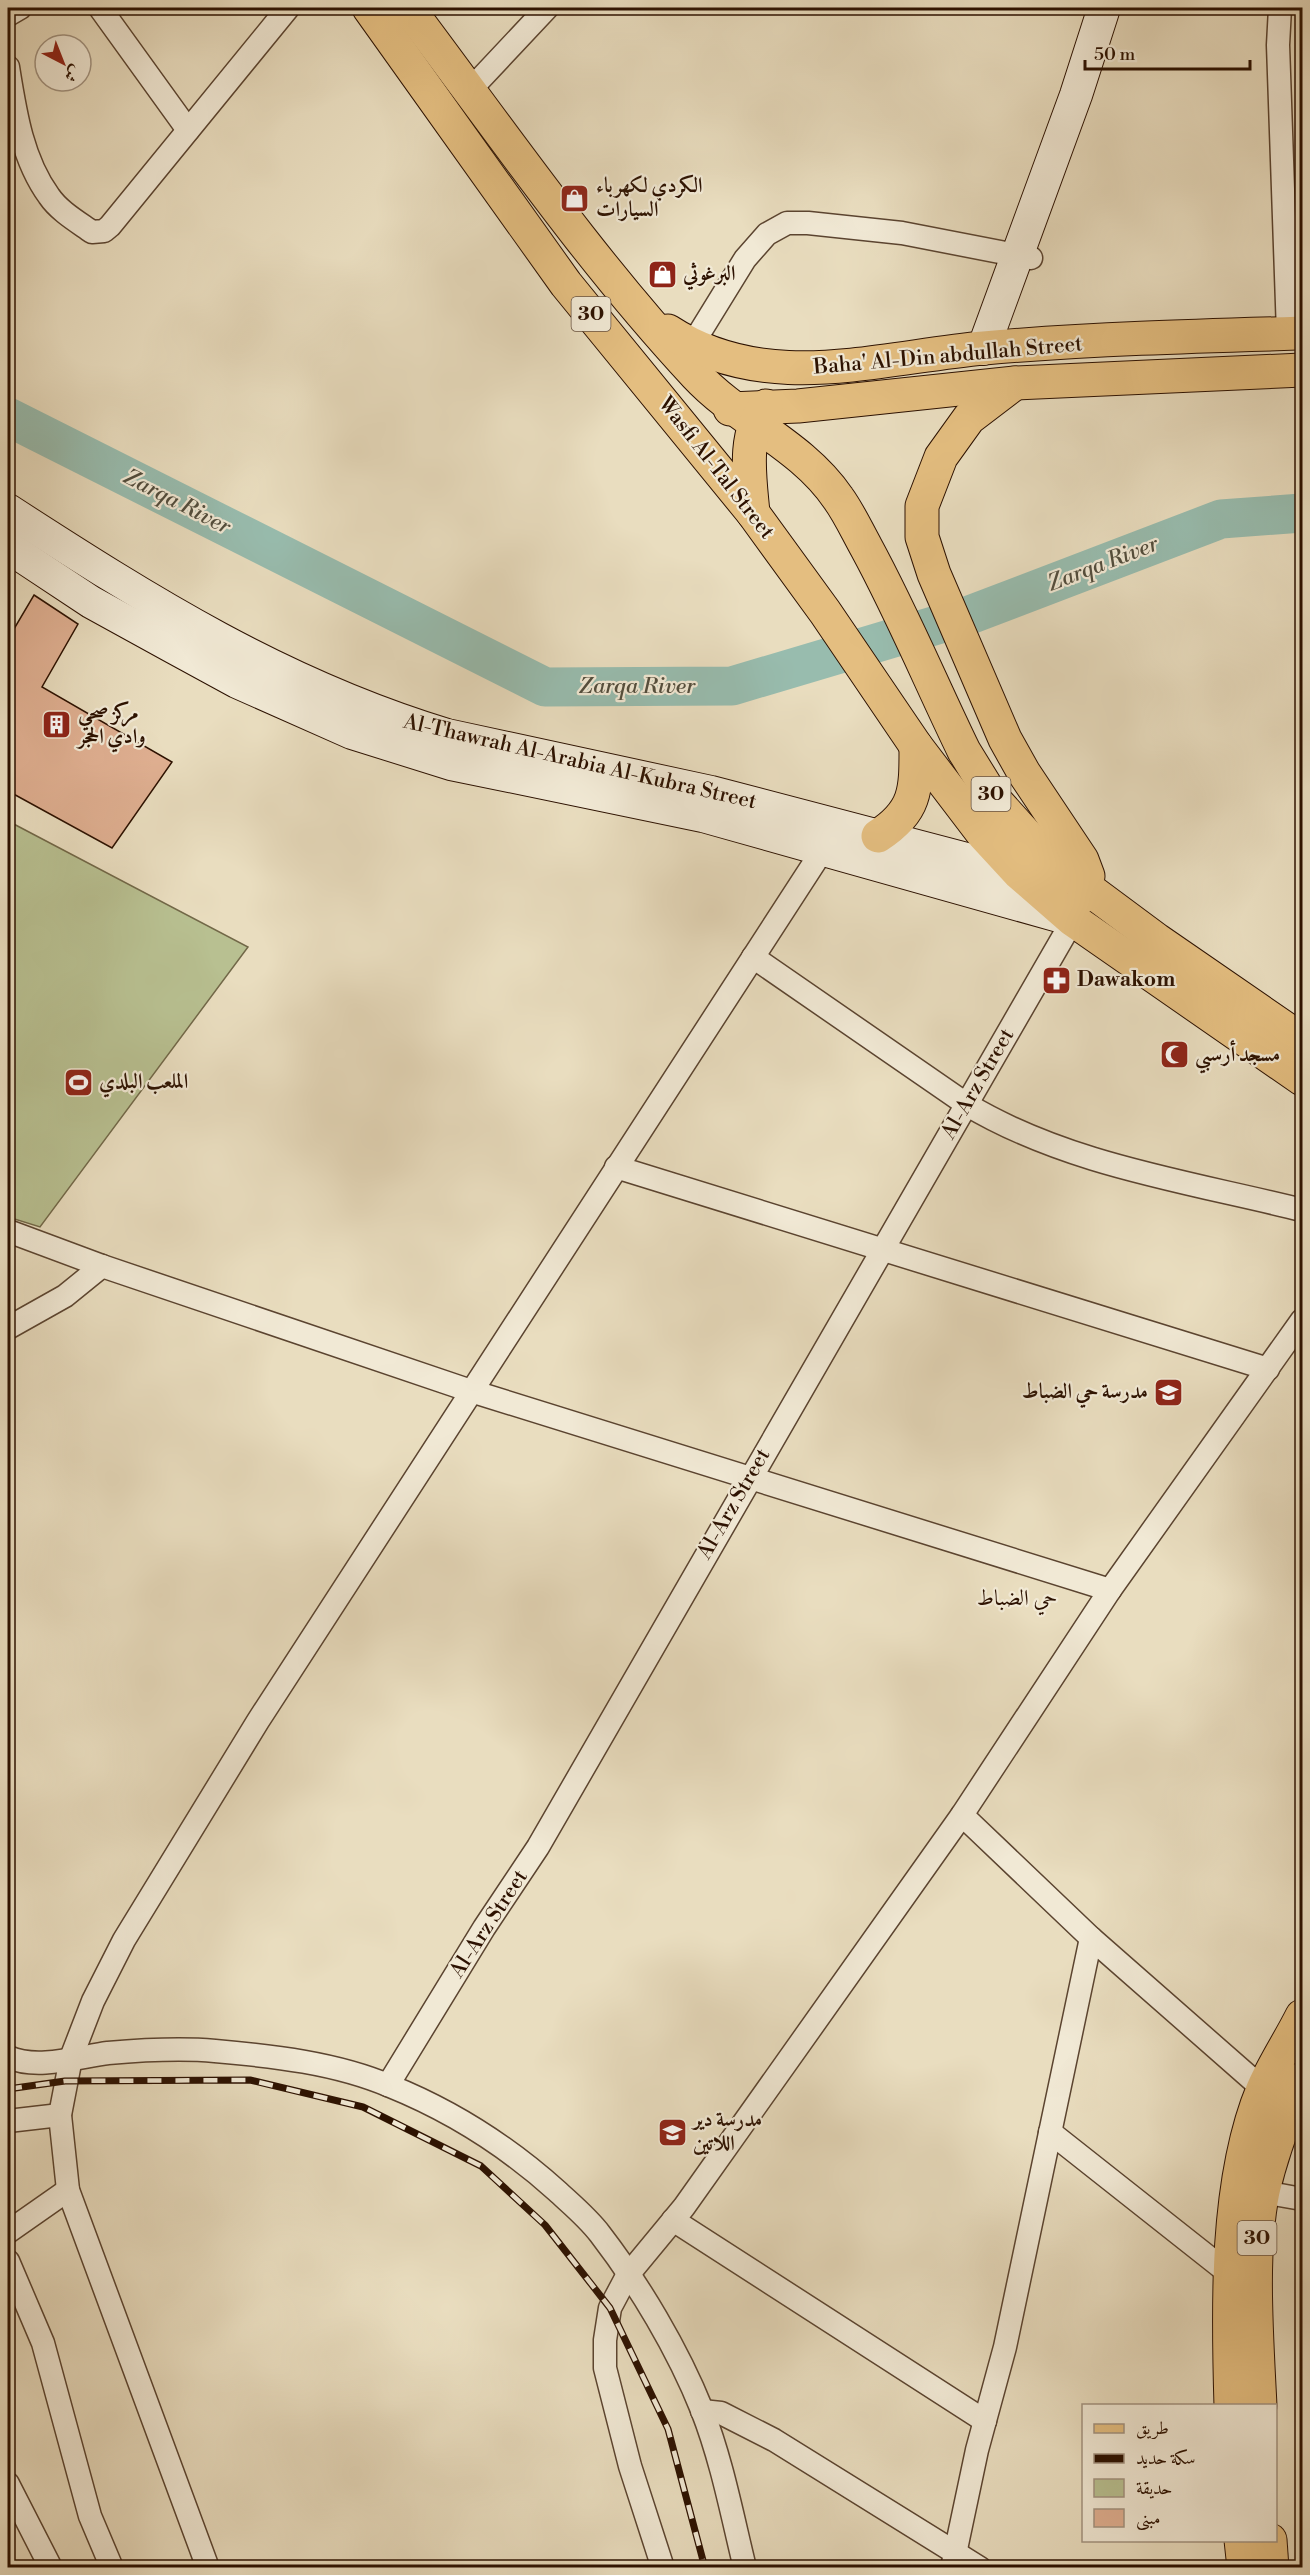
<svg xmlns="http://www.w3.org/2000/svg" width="1310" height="2575" viewBox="0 0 1310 2575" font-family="'Libre Bodoni',Amiri,serif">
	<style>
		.green { fill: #b8c091; stroke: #726848; stroke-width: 1.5 }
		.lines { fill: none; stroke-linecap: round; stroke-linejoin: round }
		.river { stroke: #98bcae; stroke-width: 39 }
		.building { fill: #dfaf91; stroke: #2c1100; stroke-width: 1.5 }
		.street-casing { stroke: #5b4430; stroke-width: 25 }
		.secondary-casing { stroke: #2c1100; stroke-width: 34 }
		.primary-casing { stroke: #2c1100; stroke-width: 35 }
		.street { stroke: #f1e9d5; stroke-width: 22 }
		.secondary { stroke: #f1e9d5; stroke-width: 32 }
		.primary { stroke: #e4be80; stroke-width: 33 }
		.rail-casing { stroke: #2c1100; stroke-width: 7 }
		.rail { stroke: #f1e9d5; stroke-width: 4.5; stroke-dasharray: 14; stroke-linecap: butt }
		.labels { text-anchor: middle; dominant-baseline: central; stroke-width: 4.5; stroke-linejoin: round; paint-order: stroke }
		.shield { fill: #f1e9d5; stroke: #675240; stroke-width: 1.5 }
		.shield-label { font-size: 20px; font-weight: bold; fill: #2c1100 }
		.poi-label { font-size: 21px; font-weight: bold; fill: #2c1100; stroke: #f1e9d5; text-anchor: start }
		.street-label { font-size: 21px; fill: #2c1100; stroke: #f1e9d5 }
		.water-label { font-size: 22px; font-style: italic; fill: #524d3d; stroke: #f1e9d5 }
		.neighbourhood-label { font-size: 22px; fill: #2c1100; stroke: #f1e9d5 }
	</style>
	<rect width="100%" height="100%" fill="#e9ddbf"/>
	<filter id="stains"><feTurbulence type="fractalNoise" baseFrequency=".00333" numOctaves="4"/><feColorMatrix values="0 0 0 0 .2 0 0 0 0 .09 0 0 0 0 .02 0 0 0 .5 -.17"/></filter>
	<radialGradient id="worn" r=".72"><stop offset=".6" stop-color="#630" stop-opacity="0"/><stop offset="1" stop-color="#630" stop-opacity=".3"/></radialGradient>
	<polygon class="green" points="8,821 248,947 40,1227 8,1217"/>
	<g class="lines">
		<polyline class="river" points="8,417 545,687 732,686 967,616 1221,519 1302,513"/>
	</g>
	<polygon class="building" points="34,595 78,624 42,687 172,762 112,848 8,791 8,639"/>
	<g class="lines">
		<defs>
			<g id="street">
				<polyline points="100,8 188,130"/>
				<polyline points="1280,8 1278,45 1288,333"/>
				<polyline points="8,15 20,8"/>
				<path d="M8 67C15 111 22 159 49 196 59 211 78 222 92 232L104 231 110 226 288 8"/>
				<polyline points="470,90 547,8"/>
				<polyline points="692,345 745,259 767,234 787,223 808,223 902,233 1031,258"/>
				<path d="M753 957 966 1104C1067 1165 1190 1182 1302 1210"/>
				<polyline points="616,1167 1268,1369"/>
				<polyline points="8,1231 102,1266 471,1391 1110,1590"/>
				<polyline points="8,1328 65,1296 102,1266"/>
				<polyline points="962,1815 1091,1938 1263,2089"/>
				<path d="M8 2057C37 2070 78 2057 108 2053 143 2050 180 2048 215 2051 273 2056 336 2063 390 2086 452 2111 507 2146 557 2191 571 2204 588 2218 600 2234 640 2286 678 2350 702 2410 722 2461 732 2515 745 2568"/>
				<polyline points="388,2085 484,1928 538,1847 1073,920"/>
				<polyline points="8,2121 60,2115"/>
				<polyline points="1050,2132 1231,2275"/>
				<polyline points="1263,2192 1302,2199"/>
				<polyline points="673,2220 985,2421"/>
				<polyline points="8,2232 68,2190"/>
				<polyline points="8,2261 43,2343 90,2516 112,2568"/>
				<polyline points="702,2411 721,2413 774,2440 980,2568"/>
				<polyline points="8,2484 51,2568"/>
				<polyline points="208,2568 68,2190 60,2115 71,2058 93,2001 124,1940 258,1721 822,851"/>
				<polyline points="663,2568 630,2466 605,2368 605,2340 610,2308 627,2276 684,2207 962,1815 1110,1590 1302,1320"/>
				<polyline points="952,2568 977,2450 1005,2347 1091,1938"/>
			</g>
			<g id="secondary">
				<polyline points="983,349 1076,95 1104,8"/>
				<path d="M8 510C150 602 282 685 447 735L711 792 1031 876"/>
				<polyline points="8,547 91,602 171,646 237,682 352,733 451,764 703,816 1073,920"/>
			</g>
			<g id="primary">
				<polyline points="369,8 566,284 753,513 825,612 916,746 983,834 1019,873 1073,920 1302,1079"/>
				<path d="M408 8C502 133 589 260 696 375 739 421 802 445 838 498 849 513 857 531 866 547 902 613 931 683 964 751L993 798 1048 859 1157 940 1302 1040"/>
				<path d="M668 331C766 395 876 358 984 348 1089 339 1197 336 1302 333"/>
				<polyline points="1015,383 969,418 941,457 922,506 922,537 934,574 1005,739 1024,773 1082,860 1088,876 1084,896"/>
				<polyline points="730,409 798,406 1015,383 1302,370"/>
				<path d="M753 513C750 479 742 434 766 406"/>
				<path d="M878 836C917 811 916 789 916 746"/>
				<path d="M1231 2406C1228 2308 1225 2180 1263 2089 1274 2064 1290 2040 1302 2016"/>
				<path d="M1260 2406C1257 2342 1250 2252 1263 2191 1272 2152 1286 2115 1302 2079"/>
				<polyline points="1241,2540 1244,2568"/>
				<polyline points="1270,2540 1272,2568"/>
			</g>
		</defs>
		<use href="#street" class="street-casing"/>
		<use href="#secondary" class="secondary-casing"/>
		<use href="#primary" class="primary-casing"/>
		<use href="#street" class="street"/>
		<use href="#secondary" class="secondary"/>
		<use href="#primary" class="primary"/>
		<defs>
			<polyline id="rail" points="8,2089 65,2081 250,2080 363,2107 481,2166 545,2225 610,2308 668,2429 705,2568"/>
		</defs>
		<use href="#rail" class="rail-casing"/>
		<use href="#rail" class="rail"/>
	</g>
	<defs>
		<symbol id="shop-square" viewBox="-11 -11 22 22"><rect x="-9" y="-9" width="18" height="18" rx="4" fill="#8f2418" stroke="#f1e9d5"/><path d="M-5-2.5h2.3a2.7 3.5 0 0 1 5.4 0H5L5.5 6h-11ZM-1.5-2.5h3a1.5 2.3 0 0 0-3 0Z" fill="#fff"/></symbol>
		<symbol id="building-square" viewBox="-11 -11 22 22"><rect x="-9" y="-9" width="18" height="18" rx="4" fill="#8f2418" stroke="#f1e9d5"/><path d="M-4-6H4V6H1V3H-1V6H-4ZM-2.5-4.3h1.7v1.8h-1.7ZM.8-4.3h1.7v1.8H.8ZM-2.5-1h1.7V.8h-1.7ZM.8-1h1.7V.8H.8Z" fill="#fff"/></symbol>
		<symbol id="pharmacy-square" viewBox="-11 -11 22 22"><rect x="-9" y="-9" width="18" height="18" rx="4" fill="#8f2418" stroke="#f1e9d5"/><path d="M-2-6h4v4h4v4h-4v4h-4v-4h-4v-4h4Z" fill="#fff"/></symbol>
		<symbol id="mosque-square" viewBox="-11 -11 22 22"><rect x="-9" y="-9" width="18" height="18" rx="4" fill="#8f2418" stroke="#f1e9d5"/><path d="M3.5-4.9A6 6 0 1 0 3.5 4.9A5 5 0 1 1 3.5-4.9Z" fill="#fff"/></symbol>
		<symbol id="stadium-square" viewBox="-11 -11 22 22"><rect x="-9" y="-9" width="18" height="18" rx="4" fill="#8f2418" stroke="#f1e9d5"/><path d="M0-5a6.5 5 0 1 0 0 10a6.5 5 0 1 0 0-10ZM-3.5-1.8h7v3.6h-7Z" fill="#fff"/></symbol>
		<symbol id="school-square" viewBox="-11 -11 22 22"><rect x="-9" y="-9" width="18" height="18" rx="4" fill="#8f2418" stroke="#f1e9d5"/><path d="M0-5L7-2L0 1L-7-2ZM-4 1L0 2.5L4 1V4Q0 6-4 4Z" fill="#fff"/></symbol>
	</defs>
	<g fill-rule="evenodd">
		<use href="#shop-square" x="558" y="182" width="33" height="33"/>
		<use href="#shop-square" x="646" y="258" width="33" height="33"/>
		<use href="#building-square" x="40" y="708" width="33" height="33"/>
		<use href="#pharmacy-square" x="1040" y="964" width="33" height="33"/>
		<use href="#mosque-square" x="1158" y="1038" width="33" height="33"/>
		<use href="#stadium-square" x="62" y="1066" width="33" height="33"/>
		<use href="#school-square" x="1152" y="1376" width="33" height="33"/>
		<use href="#school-square" x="656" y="2116" width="33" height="33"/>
	</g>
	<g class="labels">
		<g class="shield">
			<rect x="571.5" y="297" width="39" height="34" rx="4.5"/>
			<rect x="971.5" y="777" width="39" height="34" rx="4.5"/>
			<rect x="1237.5" y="2221" width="39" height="34" rx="4.5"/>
		</g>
		<g class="shield-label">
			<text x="591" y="314">30</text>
			<text x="991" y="794">30</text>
			<text x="1257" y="2238">30</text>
		</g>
		<g class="poi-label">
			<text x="596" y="186">الكردي لكهرباء<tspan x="596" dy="24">السيارات</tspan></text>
			<text x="683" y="274">البرغوثي</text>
			<text x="78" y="713">مركز صحي<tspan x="78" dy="24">وادي الحجر</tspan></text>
			<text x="1077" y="980">Dawakom</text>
			<text x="1195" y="1055">مسجد أرسبي</text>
			<text x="99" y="1082">الملعب البلدي</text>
			<text x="1148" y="1392" text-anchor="end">مدرسة حي الضباط</text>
			<text x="693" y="2120">مدرسة دير<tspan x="693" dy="24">اللاتين</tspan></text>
		</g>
		<g class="street-label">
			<text transform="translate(948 356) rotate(-5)">Baha' Al-Din abdullah Street</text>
			<text transform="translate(716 468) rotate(52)">Wasfi Al-Tal Street</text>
			<text transform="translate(580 762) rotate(13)">Al-Thawrah Al-Arabia Al-Kubra Street</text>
			<text transform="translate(978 1084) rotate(-60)">Al-Arz Street</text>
			<text transform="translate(734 1504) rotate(-60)">Al-Arz Street</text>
			<text transform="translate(489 1924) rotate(-57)">Al-Arz Street</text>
		</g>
		<g class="water-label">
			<text transform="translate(177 502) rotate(27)">Zarqa River</text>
			<text transform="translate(1103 564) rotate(-21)">Zarqa River</text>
			<text x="637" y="686">Zarqa River</text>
		</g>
		<g class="neighbourhood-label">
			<text x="1017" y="1598">حي الضباط</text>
		</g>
	</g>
	<rect width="1310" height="2575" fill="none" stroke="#e9ddbf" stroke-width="30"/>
	<rect x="9" y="9" width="1292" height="2557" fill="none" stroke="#2c1100" stroke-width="3"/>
	<rect x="15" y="15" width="1280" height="2545" fill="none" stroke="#2c1100" stroke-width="1.5"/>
	<rect x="1082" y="2404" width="195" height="138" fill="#f1e9d5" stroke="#a29380" stroke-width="1.5"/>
	<rect x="1094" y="2424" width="30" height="9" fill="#e4be80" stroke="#a29380" stroke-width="1.5"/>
	<text x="1136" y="2434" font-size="18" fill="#2c1100">طريق</text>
	<rect x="1094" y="2454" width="30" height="9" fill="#2c1100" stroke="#a29380" stroke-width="1.5"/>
	<text x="1136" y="2464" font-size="18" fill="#2c1100">سكة حديد</text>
	<rect x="1094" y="2479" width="30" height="18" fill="#b8c091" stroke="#a29380" stroke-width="1.5"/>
	<text x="1136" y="2494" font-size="18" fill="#2c1100">حديقة</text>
	<rect x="1094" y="2509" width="30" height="18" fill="#dfaf91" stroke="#a29380" stroke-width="1.5"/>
	<text x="1136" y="2524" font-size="18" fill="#2c1100">مبنى</text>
	<g transform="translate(63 63) rotate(138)"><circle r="28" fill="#f1e9d5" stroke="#a29380" stroke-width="1.5"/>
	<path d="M0-4.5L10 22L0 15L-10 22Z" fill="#8f2418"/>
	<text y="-9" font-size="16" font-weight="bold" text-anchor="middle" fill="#2c1100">ش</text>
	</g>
	<path d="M1085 60v9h165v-9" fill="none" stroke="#2c1100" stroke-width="3"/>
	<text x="1094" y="60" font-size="18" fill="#2c1100" stroke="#f1e9d5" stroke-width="4.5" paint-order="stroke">50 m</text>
	<rect width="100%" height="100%" filter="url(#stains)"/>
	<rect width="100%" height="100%" fill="url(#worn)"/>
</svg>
